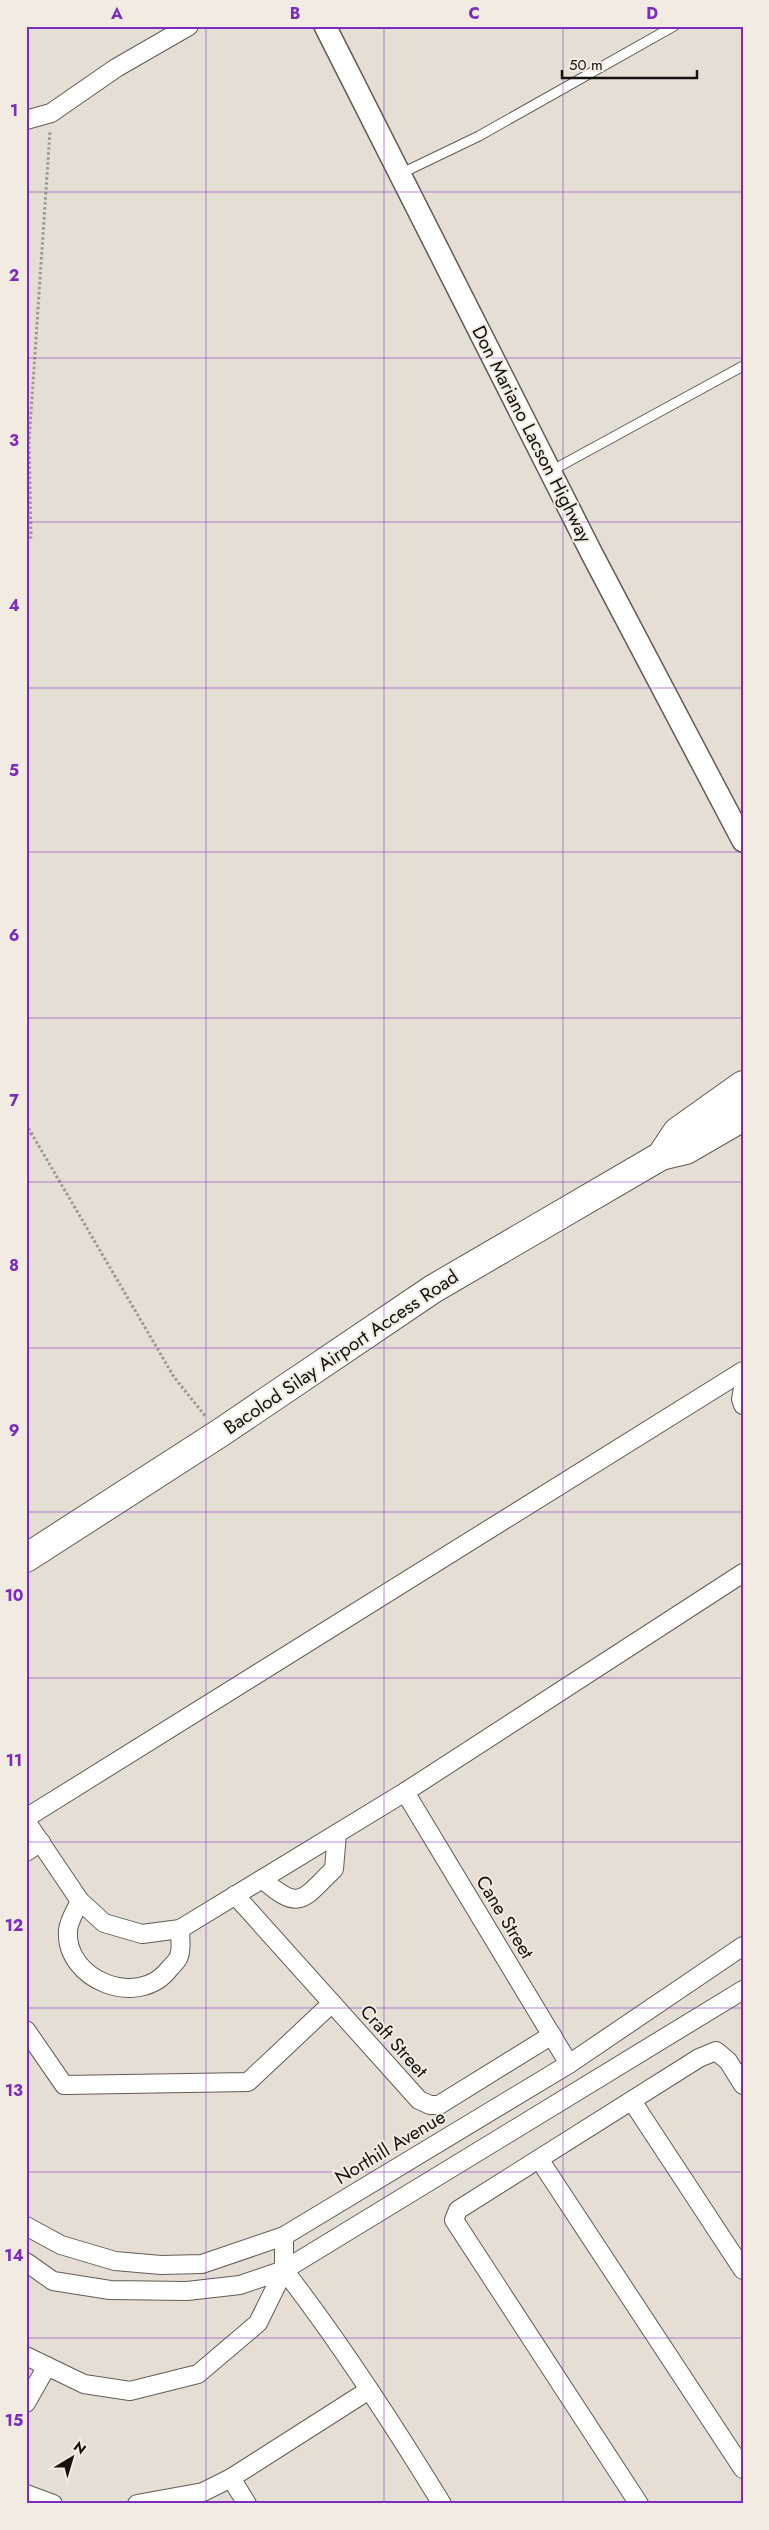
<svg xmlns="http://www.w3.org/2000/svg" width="769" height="2530" viewBox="0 0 769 2530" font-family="Jost,sans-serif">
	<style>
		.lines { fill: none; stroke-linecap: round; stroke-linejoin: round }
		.service-casing { stroke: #625c53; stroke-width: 11 }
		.minor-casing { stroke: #625c53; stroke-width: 20 }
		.tertiary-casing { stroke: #625c53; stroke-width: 24 }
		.primary-casing { stroke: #625c53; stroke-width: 30 }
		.path { stroke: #9c9790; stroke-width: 3; stroke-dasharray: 2.5 2.5; stroke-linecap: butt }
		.service { stroke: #fff; stroke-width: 9 }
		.minor { stroke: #fff; stroke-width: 18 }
		.tertiary { stroke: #fff; stroke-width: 21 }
		.primary { stroke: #fff; stroke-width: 28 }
		.grid { fill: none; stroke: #7b2cbf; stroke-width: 1; stroke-opacity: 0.55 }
		.labels { text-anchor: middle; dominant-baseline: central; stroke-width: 4; stroke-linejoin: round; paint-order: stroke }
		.street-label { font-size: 19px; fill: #15120f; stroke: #f2ebe1 }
		.neatline { fill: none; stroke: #7b2cbf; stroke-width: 2 }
		.grid-label { font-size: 16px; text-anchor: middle; font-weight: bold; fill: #7b2cbf }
	</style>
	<rect width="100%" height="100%" fill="#e4ded4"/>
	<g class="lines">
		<defs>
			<g id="service">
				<polyline points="400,174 479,136 674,26"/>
				<polyline points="551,471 743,366"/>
			</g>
			<g id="minor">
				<polyline points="26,120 51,113 116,68 189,26"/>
				<polyline points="743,1388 741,1399 743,1405"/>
				<polyline points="405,1792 569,2064"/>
				<polyline points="26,1818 743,1371"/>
				<polyline points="26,1821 80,1901 104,1923 142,1934 180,1929 405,1792 743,1573"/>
				<polyline points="26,1852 41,1842"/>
				<path d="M262 1879C300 1912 302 1900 334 1869L337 1834"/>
				<polyline points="235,1895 419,2100 430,2105 439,2105 552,2035"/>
				<path d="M80 1901C76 1910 69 1920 68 1930 64 1980 139 2010 170 1968 173 1965 178 1960 179 1956 182 1949 180 1937 180 1929"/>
				<polyline points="26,2030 64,2085 248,2082 332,2003"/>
				<polyline points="632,2101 743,2270"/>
				<polyline points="539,2159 743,2469"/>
				<polyline points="26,2226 61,2245 115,2261 161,2265 202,2264 284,2236 569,2064 743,1946"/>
				<polyline points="26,2262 53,2281 110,2290 187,2291 240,2285 284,2270 743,1990"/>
				<path d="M284 2270C342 2345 393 2424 442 2504"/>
				<polyline points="26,2356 84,2384 130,2391 198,2374 258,2323 284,2270 284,2236"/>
				<polyline points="26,2403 47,2366"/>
				<polyline points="231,2478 247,2504"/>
				<polyline points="26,2494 53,2504"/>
				<polyline points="137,2504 203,2492 231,2478 369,2390"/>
				<polyline points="639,2504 454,2220 458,2210 699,2058 716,2051 728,2061 743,2085"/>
			</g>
			<polyline id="tertiary" points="325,26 592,554 743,841"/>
			<g id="primary">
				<polyline points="661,1156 677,1132 743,1085"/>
				<polyline points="26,1558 220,1433 433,1289 661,1156 686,1150 743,1117"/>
			</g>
		</defs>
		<use href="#service" class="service-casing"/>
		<use href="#minor" class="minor-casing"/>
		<use href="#tertiary" class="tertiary-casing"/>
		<use href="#primary" class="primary-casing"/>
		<g class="path">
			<polyline points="26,542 31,537 29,442 50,131"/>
			<polyline points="26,1124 174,1377 206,1417"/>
			<polyline points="26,1138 32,1133"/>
		</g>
		<use href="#service" class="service"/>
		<use href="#minor" class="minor"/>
		<use href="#tertiary" class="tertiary"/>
		<use href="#primary" class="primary"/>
	</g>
	<path class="grid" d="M206 26V2504M384 26V2504M563 26V2504M26 192H743M26 358H743M26 522H743M26 688H743M26 852H743M26 1018H743M26 1182H743M26 1348H743M26 1512H743M26 1678H743M26 1842H743M26 2008H743M26 2172H743M26 2338H743"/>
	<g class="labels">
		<g class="street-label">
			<text transform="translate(532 434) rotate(63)">Don Mariano Lacson Highway</text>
			<text transform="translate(341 1352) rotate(-34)">Bacolod Silay Airport Access Road</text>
			<text transform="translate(505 1917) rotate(59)">Cane Street</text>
			<text transform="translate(394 2041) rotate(48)">Craft Street</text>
			<text transform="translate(390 2147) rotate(-31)">Northill Avenue</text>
		</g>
	</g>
	<rect width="769" height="2530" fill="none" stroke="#f2ebe1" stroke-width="55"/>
	<g transform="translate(72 2458) rotate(38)" stroke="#f2ebe1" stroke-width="4" paint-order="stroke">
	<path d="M0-4L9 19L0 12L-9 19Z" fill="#15120f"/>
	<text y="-8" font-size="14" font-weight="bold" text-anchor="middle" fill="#15120f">N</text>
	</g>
	<path d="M562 70v8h135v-8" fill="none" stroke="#15120f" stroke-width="2.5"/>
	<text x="569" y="70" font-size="15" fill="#15120f" stroke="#f2ebe1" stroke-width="4" paint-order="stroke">50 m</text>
	<rect x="28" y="28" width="714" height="2474" class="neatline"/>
	<g class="grid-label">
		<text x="117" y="19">A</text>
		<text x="295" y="19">B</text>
		<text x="474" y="19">C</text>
		<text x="652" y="19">D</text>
		<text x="14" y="116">1</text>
		<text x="14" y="281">2</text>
		<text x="14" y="446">3</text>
		<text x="14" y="611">4</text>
		<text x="14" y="776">5</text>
		<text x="14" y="941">6</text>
		<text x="14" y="1106">7</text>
		<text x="14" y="1271">8</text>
		<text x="14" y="1436">9</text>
		<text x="14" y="1601">10</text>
		<text x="14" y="1766">11</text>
		<text x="14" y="1931">12</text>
		<text x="14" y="2096">13</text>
		<text x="14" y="2261">14</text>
		<text x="14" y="2426">15</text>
	</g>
</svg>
